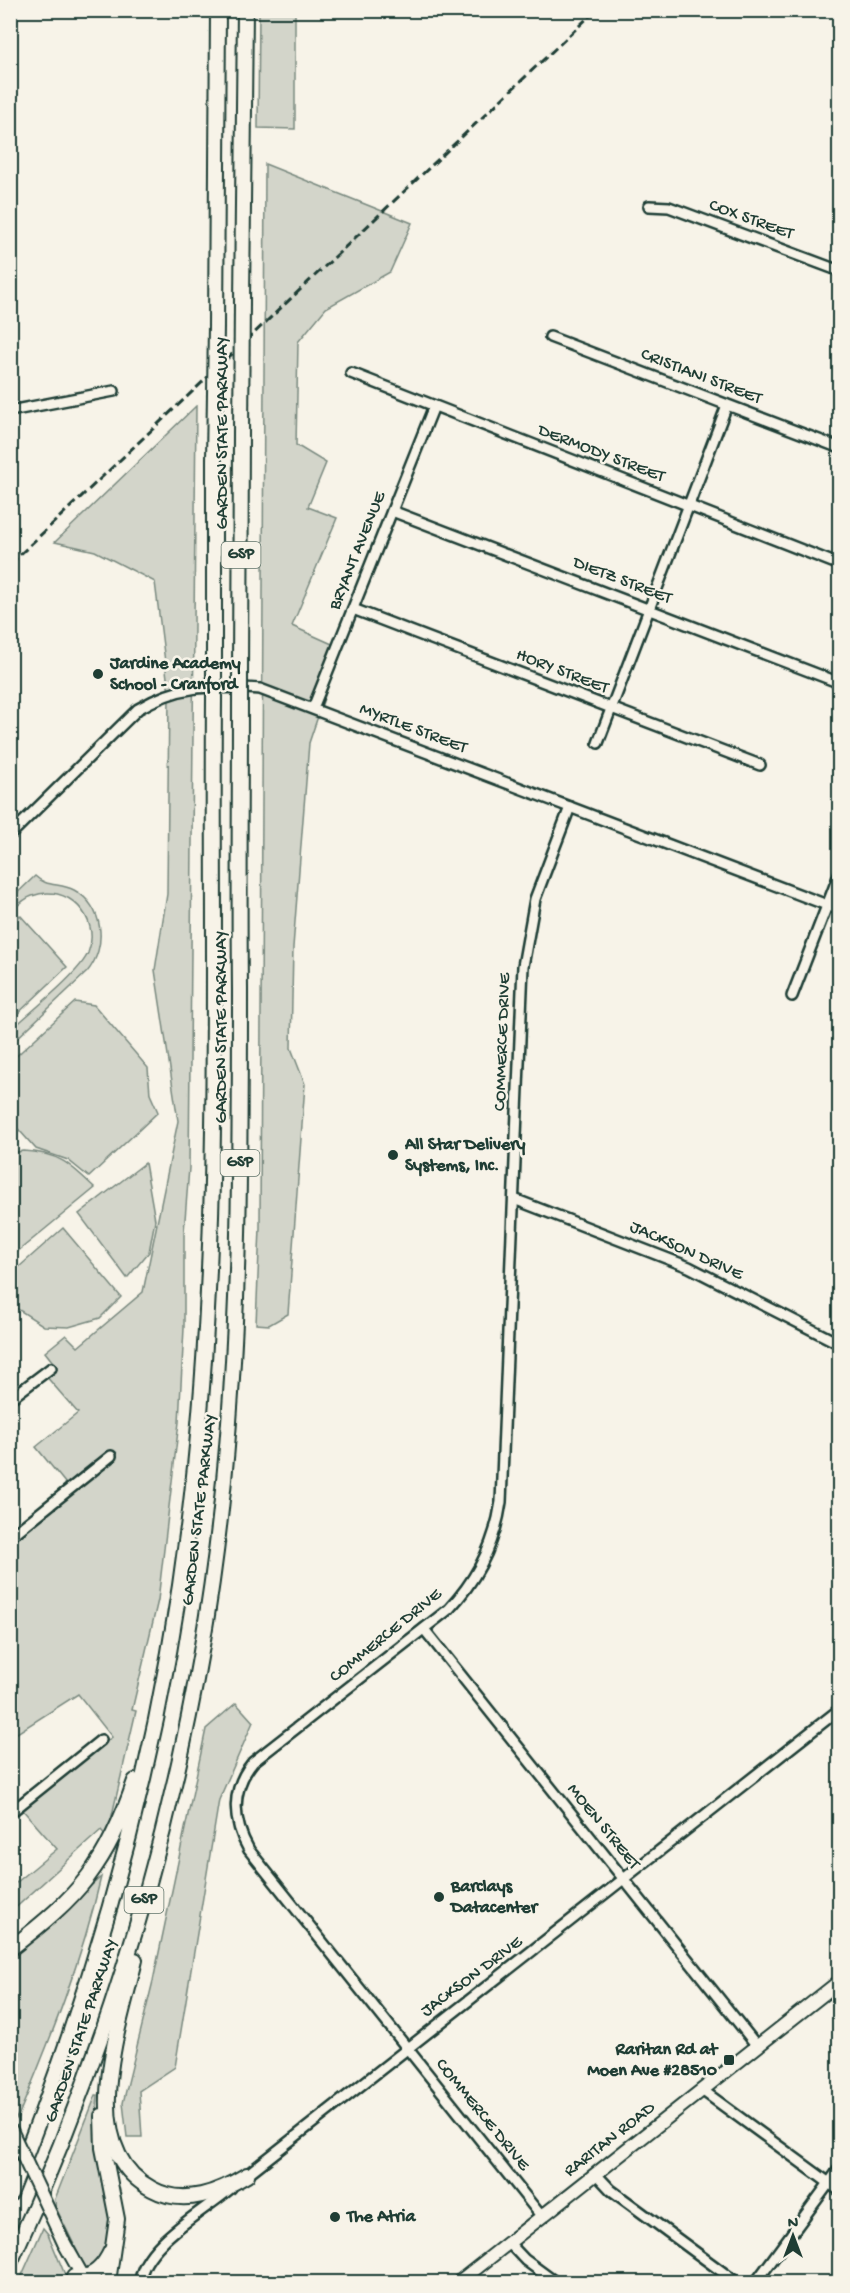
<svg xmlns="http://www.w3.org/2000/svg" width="850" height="2293" viewBox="0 0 850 2293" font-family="'Gochi Hand',sans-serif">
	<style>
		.green { fill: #d3d5ca; stroke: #79897f; stroke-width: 1.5 }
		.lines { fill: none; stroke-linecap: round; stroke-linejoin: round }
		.minor-casing { stroke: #1f3d34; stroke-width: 14 }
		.major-casing { stroke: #1f3d34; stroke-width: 16 }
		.highway-casing { stroke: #1f3d34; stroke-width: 18 }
		.minor { stroke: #f7f3e8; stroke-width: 9 }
		.major { stroke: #f7f3e8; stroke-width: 12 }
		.highway { stroke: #f7f3e8; stroke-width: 14 }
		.rail { stroke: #1f3d34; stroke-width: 3; stroke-dasharray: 9 4.5; stroke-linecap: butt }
		.major-bridge-casing { stroke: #1f3d34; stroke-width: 16; stroke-linecap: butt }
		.highway-bridge-casing { stroke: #1f3d34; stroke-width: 18; stroke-linecap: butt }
		.major-bridge { stroke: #f7f3e8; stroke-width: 12 }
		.highway-bridge { stroke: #f7f3e8; stroke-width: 14 }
		.poi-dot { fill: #1f3d34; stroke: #f7f3e8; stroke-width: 2 }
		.labels { text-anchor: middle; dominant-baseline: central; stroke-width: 5; stroke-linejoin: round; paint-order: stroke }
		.shield { fill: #f7f3e8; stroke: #60746a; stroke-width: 1.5 }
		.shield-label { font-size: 16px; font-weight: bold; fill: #1f3d34 }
		.street-label { font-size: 18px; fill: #1f3d34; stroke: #f7f3e8 }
		.poi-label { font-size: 18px; font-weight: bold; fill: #1f3d34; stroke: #f7f3e8; text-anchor: start }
	</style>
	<rect width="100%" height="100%" fill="#f7f3e8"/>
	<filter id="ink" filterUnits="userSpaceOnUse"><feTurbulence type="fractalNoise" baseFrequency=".0167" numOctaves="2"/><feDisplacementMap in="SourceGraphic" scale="12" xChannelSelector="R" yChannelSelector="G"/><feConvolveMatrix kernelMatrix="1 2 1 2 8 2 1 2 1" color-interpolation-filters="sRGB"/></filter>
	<g filter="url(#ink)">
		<g class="green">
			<polygon points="259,11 295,11 295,129 258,128"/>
			<polygon points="265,164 412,223 390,272 326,308 298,342 296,445 326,463 308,507 337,518 292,626 341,648 309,743 293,947 291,1048 305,1084 288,1314 269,1325 256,1324 260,1228"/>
			<polygon points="196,406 189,1168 184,1232 184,1328 179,1422 158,1600 132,1710 136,1711 107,1837 101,1830 11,1912 11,1887 57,1849 21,1808 112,1737 78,1694 11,1737 11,1597 18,1590 11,1576 11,1538 70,1489 36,1447 78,1413 45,1375 56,1366 45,1352 66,1335 78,1347 143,1292 178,1121 155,970 167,894 169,694 155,582 95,551 55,542"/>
			<path d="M35 876C46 887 60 883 74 890 104 906 108 947 87 972L11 1044V1030C29 1013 79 974 88 953 102 918 67 882 32 896 23 899 17 906 11 912V899Z"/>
			<polygon points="20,915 67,967 11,1020 11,925"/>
			<polygon points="75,1002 94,1005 148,1068 150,1094 158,1112 89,1177 68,1160 36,1149 11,1121 11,1061"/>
			<path d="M23 1151C60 1153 70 1164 95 1188L11 1257V1153Z"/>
			<polygon points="145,1163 155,1220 149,1252 127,1278 79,1214"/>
			<polygon points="63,1228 121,1297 100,1318 69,1327 44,1326 16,1308 11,1302 11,1274"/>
			<polygon points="236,1703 253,1722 219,1800 175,2067 139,2091 142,2137 127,2137 123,2103 153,1981 206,1729"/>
			<path d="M101 1877C82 1960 50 2041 17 2119L10 2104V1957Z"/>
			<polygon points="96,2095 98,2095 95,2136 110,2222 107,2244 103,2256 89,2269 86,2269 56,2208 55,2199"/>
			<polygon points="43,2228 48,2234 68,2282 19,2282"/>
		</g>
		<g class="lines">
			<defs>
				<g id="minor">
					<polyline points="649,206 669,207 840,271"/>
					<polyline points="550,337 840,448"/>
					<polyline points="351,373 840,565"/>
					<polyline points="10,411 114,391"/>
					<polyline points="392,511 840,683"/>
					<polyline points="353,609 760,765"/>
					<polyline points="313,708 434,406"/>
					<polyline points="598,743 727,405"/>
					<path d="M10 835 138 709C182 683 210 686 260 689L840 910"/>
					<polyline points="792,996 840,872"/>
					<polyline points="514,1199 689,1267 840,1344"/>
					<polyline points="10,1399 51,1368"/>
					<polyline points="10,1537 111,1456"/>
					<polyline points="424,1629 757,2046"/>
					<polyline points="10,1813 101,1740"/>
					<polyline points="702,2090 840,2191"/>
					<polyline points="596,2174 611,2190 736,2282"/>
					<polyline points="244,2177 840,1709"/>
					<path d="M542 2217 249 1850C232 1820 231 1789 253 1762L449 1609C478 1578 495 1544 501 1502L523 966 535 899 570 807"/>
					<polyline points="509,2243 525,2260 555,2282"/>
					<path d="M140 2282C142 2245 203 2212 231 2188"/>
					<polyline points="756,2282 840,2168"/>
				</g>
				<g id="major">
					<polyline points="64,2243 86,2282"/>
					<polyline points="459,2282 840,1981"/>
				</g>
				<g id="highway">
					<polyline points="242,302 245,10"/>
					<polyline points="216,326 218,10"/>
					<polyline points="214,460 214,676"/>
					<polyline points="240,676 241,434"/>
					<path d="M10 1949C80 1895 106 1866 135 1781"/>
					<path d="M135 1960C120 2026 74 2148 152 2189 185 2207 219 2192 247 2175"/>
					<polyline points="102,2116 103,2148 117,2219 108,2282"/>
					<path d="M10 2194C102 1969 165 1735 192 1494 222 1230 212 965 214 700"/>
					<path d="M10 2263C119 2025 193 1769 221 1509 240 1336 240 1163 240 989 239 893 240 796 240 700"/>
					<path d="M74 2277C92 2280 104 2266 111 2251"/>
				</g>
			</defs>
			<use href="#minor" class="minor-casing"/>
			<use href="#major" class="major-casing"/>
			<use href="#highway" class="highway-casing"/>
			<use href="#minor" class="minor"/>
			<use href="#major" class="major"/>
			<use href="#highway" class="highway"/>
			<polyline class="rail" points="10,564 596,10"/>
			<defs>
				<polyline id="major-bridge" points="10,2128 64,2243"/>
				<g id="highway-bridge">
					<polyline points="241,434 242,302"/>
					<polyline points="214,460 216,326"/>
					<polyline points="214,676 214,700"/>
					<polyline points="240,700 240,676"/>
				</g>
			</defs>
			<use href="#major-bridge" class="major-bridge-casing"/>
			<use href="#highway-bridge" class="highway-bridge-casing"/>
			<use href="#major-bridge" class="major-bridge"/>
			<use href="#highway-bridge" class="highway-bridge"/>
		</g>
	</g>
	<g class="poi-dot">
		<circle cx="98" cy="674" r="6"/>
		<circle cx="393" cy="1155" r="6"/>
		<circle cx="439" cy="1897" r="6"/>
		<rect x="723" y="2054" width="12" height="12" rx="3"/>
		<circle cx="335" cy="2217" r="6"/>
	</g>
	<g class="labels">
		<g class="shield">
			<rect x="221.5" y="542" width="39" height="26" rx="4.5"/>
			<rect x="220.5" y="1150" width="39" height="26" rx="4.5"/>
			<rect x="124.5" y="1887" width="39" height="26" rx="4.5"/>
		</g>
		<g class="shield-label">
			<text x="241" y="555">GSP</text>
			<text x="240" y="1163">GSP</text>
			<text x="144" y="1900">GSP</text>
		</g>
		<g class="street-label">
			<text transform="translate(751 220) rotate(20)">COX STREET</text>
			<text transform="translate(701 377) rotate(21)">CRISTIANI STREET</text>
			<text transform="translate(223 433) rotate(-90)">GARDEN STATE PARKWAY</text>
			<text transform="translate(601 454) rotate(21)">DERMODY STREET</text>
			<text transform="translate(358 551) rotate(-68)">BRYANT AVENUE</text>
			<text transform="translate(622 581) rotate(21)">DIETZ STREET</text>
			<text transform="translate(562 672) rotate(21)">HORY STREET</text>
			<text transform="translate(413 729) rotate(21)">MYRTLE STREET</text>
			<text transform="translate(222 1027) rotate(-90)">GARDEN STATE PARKWAY</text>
			<text transform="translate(503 1042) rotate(-88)">COMMERCE DRIVE</text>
			<text transform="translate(686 1251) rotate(24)">JACKSON DRIVE</text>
			<text transform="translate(200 1510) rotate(-83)">GARDEN STATE PARKWAY</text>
			<text transform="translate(386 1636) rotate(-39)">COMMERCE DRIVE</text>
			<text transform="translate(603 1827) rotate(51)">MOEN STREET</text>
			<text transform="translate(472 1977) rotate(-37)">JACKSON DRIVE</text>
			<text transform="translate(82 2031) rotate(-71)">GARDEN STATE PARKWAY</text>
			<text transform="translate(482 2115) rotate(51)">COMMERCE DRIVE</text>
			<text transform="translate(610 2140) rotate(-38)">RARITAN ROAD</text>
		</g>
		<g class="poi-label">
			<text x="110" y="664">Jardine Academy<tspan x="110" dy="21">School - Cranford</tspan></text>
			<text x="405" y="1145">All Star Delivery<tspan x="405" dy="21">Systems, Inc.</tspan></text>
			<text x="451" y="1887">Barclays<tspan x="451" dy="21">Datacenter</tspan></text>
			<text x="717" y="2050" text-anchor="end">Raritan Rd at<tspan x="717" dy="21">Moen Ave #28510</tspan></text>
			<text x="347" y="2217">The Atria</text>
		</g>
	</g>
	<rect width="850" height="2293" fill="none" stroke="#f7f3e8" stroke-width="36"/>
	<rect x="18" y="18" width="814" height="2257" fill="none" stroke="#1f3d34" stroke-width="2" filter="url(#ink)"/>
	<g transform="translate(793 2236)" stroke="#f7f3e8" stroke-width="4.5" paint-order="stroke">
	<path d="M0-4.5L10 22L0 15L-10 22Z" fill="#1f3d34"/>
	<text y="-9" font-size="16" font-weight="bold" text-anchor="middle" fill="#1f3d34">N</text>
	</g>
</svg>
